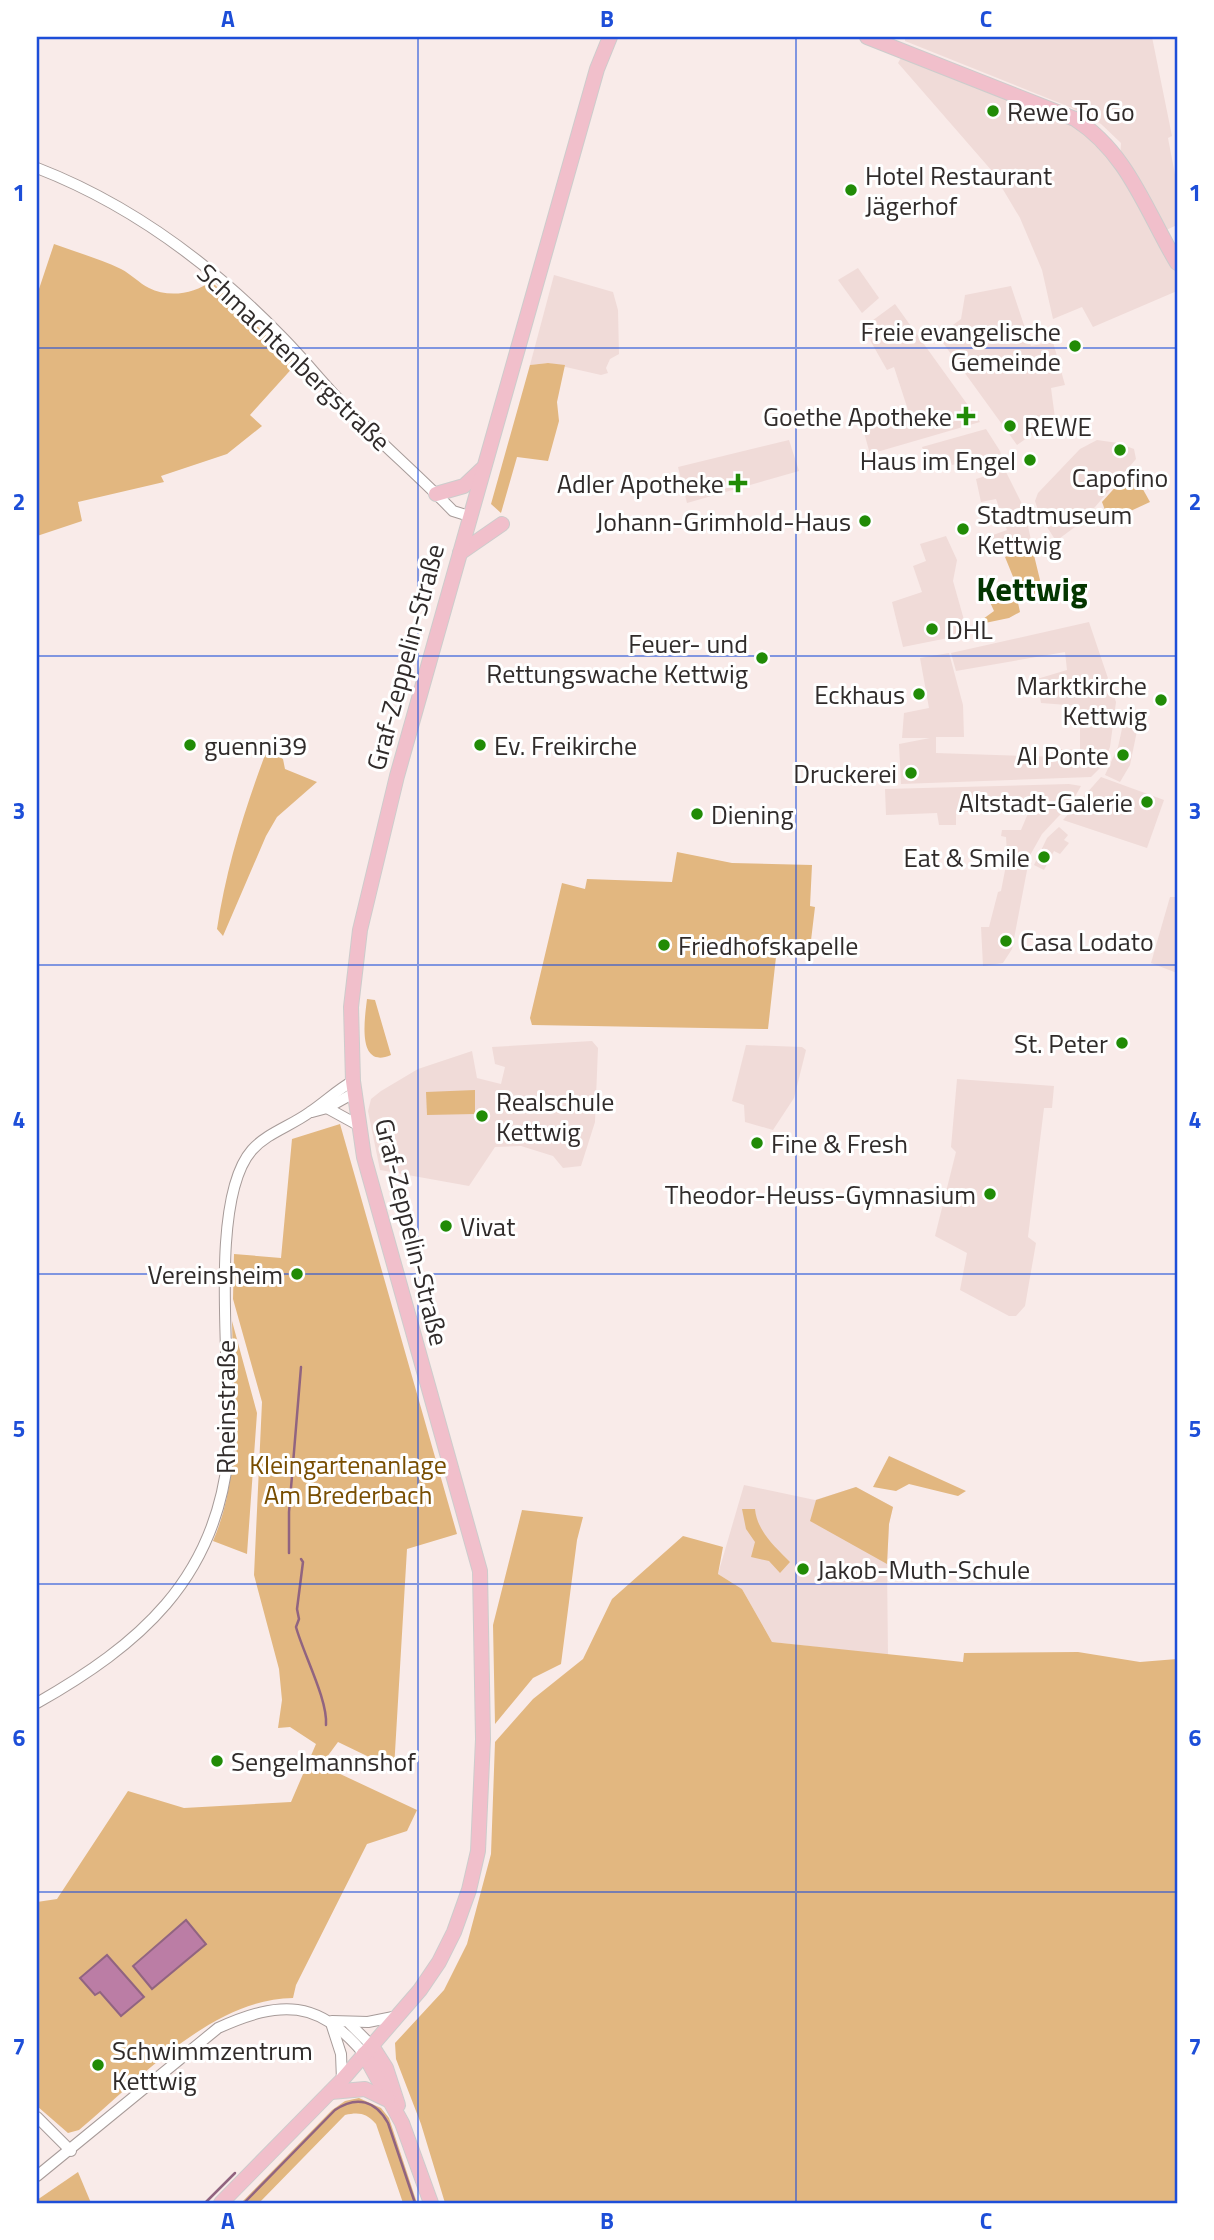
<svg xmlns="http://www.w3.org/2000/svg" width="1214" height="2240" viewBox="0 0 1214 2240" font-family="'Titillium Web',sans-serif">
	<style>
		.built { fill: #f0dbd8 }
		.green { fill: #e2b780 }
		.water { fill: #bb7da5; stroke: #916480; stroke-width: 2 }
		.lines { fill: none; stroke-linecap: round; stroke-linejoin: round }
		.stream { stroke: #916480; stroke-width: 2.5 }
		.minor-casing { stroke: #a79b99; stroke-width: 12 }
		.major-casing { stroke: #cdcccc; stroke-width: 16 }
		.minor { stroke: #fff; stroke-width: 10 }
		.major { stroke: #f1bfcb; stroke-width: 14 }
		.grid { fill: none; stroke: #1d4ed8; stroke-width: 2; stroke-opacity: 0.55 }
		.poi-dot { fill: #218b06; stroke: #fff; stroke-width: 2.5 }
		.labels { text-anchor: middle; dominant-baseline: central; stroke-width: 6; stroke-linejoin: round; paint-order: stroke }
		.poi-label { font-size: 26px; fill: #302b2a; stroke: #fff; text-anchor: start }
		.street-label { font-size: 26px; fill: #302b2a; stroke: #fff }
		.park-label { font-size: 26px; fill: #784d00; stroke: #fff }
		.district-label { font-size: 33px; font-weight: bold; fill: #033600; stroke: #fff }
		.neatline { fill: none; stroke: #1d4ed8; stroke-width: 2.5 }
		.grid-label { font-size: 23px; text-anchor: middle; font-weight: bold; fill: #1d4ed8 }
	</style>
	<rect width="100%" height="100%" fill="#f9ebe9"/>
	<g class="built">
		<polygon points="905,37 1152,37 1172,136 1168,138 1177,185 1177,225 1164,231 1120,158 1121,143 1101,124 1072,108 905,41"/>
		<polygon points="903,54 1078,128 1109,154 1177,273 1177,291 1093,327 1082,307 1053,319 1042,270 1020,218 992,171 898,63"/>
		<polygon points="858,268 879,298 862,313 838,280"/>
		<polygon points="554,275 613,292 618,310 619,354 610,359 606,368 608,373 601,375 548,363 530,365"/>
		<polygon points="1011,286 1031,346 1053,342 1065,385 1051,388 1055,418 1017,445 938,336 961,319 965,295"/>
		<polygon points="895,304 980,422 870,454 863,429 909,413 894,367 887,370 870,340 874,337 865,326"/>
		<polygon points="986,429 1000,451 1005,469 986,474 980,459 952,465 949,457 928,462 922,447"/>
		<polygon points="789,440 799,471 687,503 678,467"/>
		<polygon points="1097,440 1118,443 1134,449 1136,459 1083,521 1056,541 1040,516 1035,501 1038,493 1080,449"/>
		<polygon points="1005,470 1024,508 1031,540 984,554 979,540 1007,530 996,499 981,502 976,479"/>
		<polygon points="946,536 957,560 953,581 968,634 903,647 892,602 922,592 913,566 926,561 920,544"/>
		<polygon points="1089,622 1116,702 1110,747 1102,766 1091,777 901,784 899,744 930,738 902,738 904,713 929,708 920,658 949,653 963,705 964,737 936,737 936,753 1058,757 1061,749 1080,750 1080,706 1041,703 1037,679 1067,670 1065,652 956,671 951,653"/>
		<polygon points="1123,724 1138,726 1130,765 1120,782 1105,775 1118,747"/>
		<polygon points="1101,777 1164,800 1147,848 1063,820"/>
		<polygon points="1069,784 1081,786 1072,802 1042,834 1028,859 1007,855 1006,837 1001,836 1002,830 1021,830 1029,811 956,812 956,825 939,825 937,813 886,815 885,789"/>
		<polygon points="1059,827 1068,835 1064,840 1069,843 1060,854 1054,851 1044,870 1034,865 1047,838"/>
		<polygon points="1007,860 1028,865 1012,949 1003,963 983,966 981,927 989,927 998,892 1001,891"/>
		<polygon points="1170,897 1177,897 1177,973 1151,963"/>
		<polygon points="592,1041 598,1048 595,1122 581,1166 563,1168 553,1156 521,1146 495,1147 469,1186 380,1170 368,1111 371,1099 381,1091 418,1069 472,1051 477,1078 501,1084 505,1067 495,1064 492,1047"/>
		<polygon points="746,1045 802,1047 806,1050 794,1098 773,1130 745,1122 744,1105 732,1101"/>
		<polygon points="957,1079 1054,1086 1052,1108 1044,1108 1028,1237 1036,1243 1025,1306 1016,1316 1009,1316 960,1290 967,1253 935,1236 956,1152 951,1147"/>
		<polygon points="744,1485 815,1500 856,1487 893,1507 889,1524 887,1564 888,1655 772,1642 742,1589 718,1574"/>
	</g>
	<g class="green">
		<path d="M54 244C76 252 100 259 121 269 131 274 139 283 149 288 168 298 195 294 211 281L296 364 250 415 262 426 227 454 161 476 164 482 78 502 82 521 37 536V295Z"/>
		<polygon points="548,363 565,365 557,402 559,421 548,461 517,457 501,513 491,504 530,365"/>
		<polygon points="1128,473 1140,484 1150,502 1109,521 1102,502"/>
		<polygon points="1032,547 1040,580 1033,598 1025,592 1022,582 1016,584 1005,557"/>
		<polygon points="1002,595 1005,602 1017,598 1020,612 1009,618 985,623 983,619 994,611 989,600"/>
		<path d="M270 752 283 759 285 769 317 782 277 817 266 836 223 936 217 929C226 869 244 811 265 755Z"/>
		<polygon points="677,852 732,863 812,865 810,906 815,907 809,957 776,957 768,1029 532,1025 530,1018 562,883 585,889 587,879 672,882"/>
		<path d="M367 999 375 1000 391 1055C356 1070 365 1017 367 999Z"/>
		<polygon points="475,1090 475,1114 427,1115 426,1092"/>
		<path d="M340 1124 457 1534 407 1549 394 1769 338 1742 321 1765 417 1810 407 1831 367 1844 296 1985 293 1998C211 1999 139 2080 79 2130L68 2133 37 2106V1902L57 1899 128 1791 184 1808 291 1802 316 1744 290 1727 278 1728 282 1700 279 1669 254 1575 262 1402 233 1299 234 1254 281 1258 292 1139Z"/>
		<path d="M232 1321 257 1413 247 1554 213 1541C243 1472 233 1394 232 1321Z"/>
		<polygon points="889,1456 966,1491 958,1496 909,1484 896,1491 873,1487"/>
		<polygon points="856,1487 893,1507 889,1524 887,1564 810,1521 816,1500"/>
		<path d="M742 1509H755C757 1531 775 1547 790 1562L780 1573 769 1561 751 1557 755 1542 746 1529Z"/>
		<polygon points="522,1510 583,1517 577,1540 561,1664 533,1678 495,1724 493,1625"/>
		<polygon points="683,1536 723,1547 718,1574 742,1589 772,1642 963,1662 964,1653 1078,1652 1140,1662 1177,1659 1177,2203 445,2203 421,2124 396,2059 395,2043 444,1990 467,1944 491,1854 495,1742 533,1699 583,1659 612,1599"/>
		<path d="M359 2098 381 2108 389 2118 417 2203H403L376 2124C366 2113 359 2112 345 2115L259 2203H241L332 2110 345 2101Z"/>
		<polygon points="78,2172 91,2203 37,2203 37,2200"/>
	</g>
	<g class="water">
		<polygon points="186,1920 206,1944 152,1989 133,1966"/>
		<polygon points="107,1955 144,1997 121,2016 100,1992 95,1995 80,1978"/>
	</g>
	<g class="lines">
		<g class="stream">
			<polyline points="289,1553 289,1512 301,1367"/>
			<path d="M301 1559 303 1562 297 1609 299 1619 296 1627C303 1653 328 1700 326 1725"/>
			<polyline points="205,2203 235,2173"/>
			<path d="M244 2203 335 2110C357 2095 376 2101 388 2123L415 2203"/>
		</g>
		<defs>
			<g id="minor">
				<path d="M37 168C130 204 212 265 281 336 302 357 321 381 342 403 377 440 417 474 453 511L469 516"/>
				<polyline points="327,1108 358,1125"/>
				<polyline points="312,1112 327,1108 354,1093"/>
				<path d="M37 1703C139 1645 215 1580 228 1456 233 1384 206 1202 252 1150 267 1133 291 1126 310 1112 325 1102 337 1090 353 1081"/>
				<polyline points="332,2021 368,2022 398,2016"/>
				<polyline points="331,2023 341,2054 342,2080"/>
				<polyline points="350,2024 372,2046"/>
				<polyline points="37,2117 71,2151"/>
				<path d="M37 2176 218 2028C280 2000 319 1999 364 2054"/>
			</g>
			<g id="major">
				<path d="M867 37 1075 119C1128 153 1146 211 1177 263"/>
				<polyline points="436,494 464,486 482,469"/>
				<polyline points="460,553 502,524"/>
				<polyline points="372,2046 386,2068 398,2105"/>
				<polyline points="364,2054 402,2123 431,2203"/>
				<polyline points="331,2092 365,2089 388,2100"/>
				<polyline points="221,2203 342,2080 420,1990 439,1962 454,1932 469,1890 478,1851 483,1739 480,1571 364,1157 353,1081 351,1007 360,930 397,776 597,69 610,37"/>
			</g>
		</defs>
		<use href="#minor" class="minor-casing"/>
		<use href="#major" class="major-casing"/>
		<use href="#minor" class="minor"/>
		<use href="#major" class="major"/>
	</g>
	<path class="grid" d="M418 37V2203M796 37V2203M37 348H1177M37 656H1177M37 965H1177M37 1274H1177M37 1584H1177M37 1892H1177"/>
	<g class="poi-dot">
		<circle cx="993" cy="111" r="7"/>
		<circle cx="851" cy="190" r="7"/>
		<circle cx="1075" cy="346" r="7"/>
		<path d="M962.5 405.5h7v7h7v7h-7v7h-7v-7h-7v-7h7z"/>
		<circle cx="1010" cy="426" r="7"/>
		<circle cx="1120" cy="450" r="7"/>
		<circle cx="1030" cy="460" r="7"/>
		<path d="M734.5 472.5h7v7h7v7h-7v7h-7v-7h-7v-7h7z"/>
		<circle cx="865" cy="521" r="7"/>
		<circle cx="963" cy="529" r="7"/>
		<circle cx="932" cy="629" r="7"/>
		<circle cx="762" cy="658" r="7"/>
		<circle cx="919" cy="694" r="7"/>
		<circle cx="1161" cy="700" r="7"/>
		<circle cx="190" cy="745" r="7"/>
		<circle cx="480" cy="745" r="7"/>
		<circle cx="1123" cy="755" r="7"/>
		<circle cx="911" cy="773" r="7"/>
		<circle cx="1147" cy="802" r="7"/>
		<circle cx="697" cy="814" r="7"/>
		<circle cx="1044" cy="857" r="7"/>
		<circle cx="1006" cy="941" r="7"/>
		<circle cx="664" cy="945" r="7"/>
		<circle cx="1122" cy="1043" r="7"/>
		<circle cx="482" cy="1116" r="7"/>
		<circle cx="757" cy="1143" r="7"/>
		<circle cx="990" cy="1194" r="7"/>
		<circle cx="446" cy="1226" r="7"/>
		<circle cx="297" cy="1274" r="7"/>
		<circle cx="803" cy="1569" r="7"/>
		<circle cx="217" cy="1761" r="7"/>
		<circle cx="98" cy="2065" r="7"/>
	</g>
	<g class="labels">
		<g class="poi-label">
			<text x="1007" y="111">Rewe To Go</text>
			<text x="865" y="175">Hotel Restaurant<tspan x="865" dy="30">Jägerhof</tspan></text>
			<text x="1061" y="331" text-anchor="end">Freie evangelische<tspan x="1061" dy="30">Gemeinde</tspan></text>
			<text x="952" y="416" text-anchor="end">Goethe Apotheke</text>
			<text x="1024" y="426">REWE</text>
			<text x="1016" y="460" text-anchor="end">Haus im Engel</text>
			<text x="1120" y="477" text-anchor="middle">Capofino</text>
			<text x="724" y="483" text-anchor="end">Adler Apotheke</text>
			<text x="977" y="514">Stadtmuseum<tspan x="977" dy="30">Kettwig</tspan></text>
			<text x="851" y="521" text-anchor="end">Johann-Grimhold-Haus</text>
			<text x="946" y="629">DHL</text>
			<text x="748" y="643" text-anchor="end">Feuer- und<tspan x="748" dy="30">Rettungswache Kettwig</tspan></text>
			<text x="1147" y="685" text-anchor="end">Marktkirche<tspan x="1147" dy="30">Kettwig</tspan></text>
			<text x="905" y="694" text-anchor="end">Eckhaus</text>
			<text x="204" y="745">guenni39</text>
			<text x="494" y="745">Ev. Freikirche</text>
			<text x="1109" y="755" text-anchor="end">Al Ponte</text>
			<text x="897" y="773" text-anchor="end">Druckerei</text>
			<text x="1133" y="802" text-anchor="end">Altstadt-Galerie</text>
			<text x="711" y="814">Diening</text>
			<text x="1030" y="857" text-anchor="end">Eat &amp; Smile</text>
			<text x="1020" y="941">Casa Lodato</text>
			<text x="678" y="945">Friedhofskapelle</text>
			<text x="1108" y="1043" text-anchor="end">St. Peter</text>
			<text x="496" y="1101">Realschule<tspan x="496" dy="30">Kettwig</tspan></text>
			<text x="771" y="1143">Fine &amp; Fresh</text>
			<text x="976" y="1194" text-anchor="end">Theodor-Heuss-Gymnasium</text>
			<text x="460" y="1226">Vivat</text>
			<text x="283" y="1274" text-anchor="end">Vereinsheim</text>
			<text x="817" y="1569">Jakob-Muth-Schule</text>
			<text x="231" y="1761">Sengelmannshof</text>
			<text x="112" y="2050">Schwimmzentrum<tspan x="112" dy="30">Kettwig</tspan></text>
		</g>
		<g class="street-label">
			<text transform="translate(294 357) rotate(44)">Schmachtenbergstraße</text>
			<text transform="translate(405 657) rotate(-75)">Graf-Zeppelin-Straße</text>
			<text transform="translate(412 1232) rotate(76)">Graf-Zeppelin-Straße</text>
			<text transform="translate(225 1407) rotate(-90)">Rheinstraße</text>
		</g>
		<g class="park-label">
			<text x="348" y="1464">Kleingartenanlage<tspan x="348" dy="30">Am Brederbach</tspan></text>
		</g>
		<g class="district-label">
			<text x="1032" y="589">Kettwig</text>
		</g>
	</g>
	<rect width="1214" height="2240" fill="none" stroke="#ffffff" stroke-width="77"/>
	<rect x="38" y="38" width="1138" height="2164" class="neatline"/>
	<g class="grid-label">
		<text x="228" y="27">A</text>
		<text x="607" y="27">B</text>
		<text x="986" y="27">C</text>
		<text x="19" y="201">1</text>
		<text x="1195" y="201">1</text>
		<text x="19" y="510">2</text>
		<text x="1195" y="510">2</text>
		<text x="19" y="819">3</text>
		<text x="1195" y="819">3</text>
		<text x="19" y="1128">4</text>
		<text x="1195" y="1128">4</text>
		<text x="19" y="1437">5</text>
		<text x="1195" y="1437">5</text>
		<text x="19" y="1746">6</text>
		<text x="1195" y="1746">6</text>
		<text x="19" y="2055">7</text>
		<text x="1195" y="2055">7</text>
		<text x="228" y="2229">A</text>
		<text x="607" y="2229">B</text>
		<text x="986" y="2229">C</text>
	</g>
</svg>
